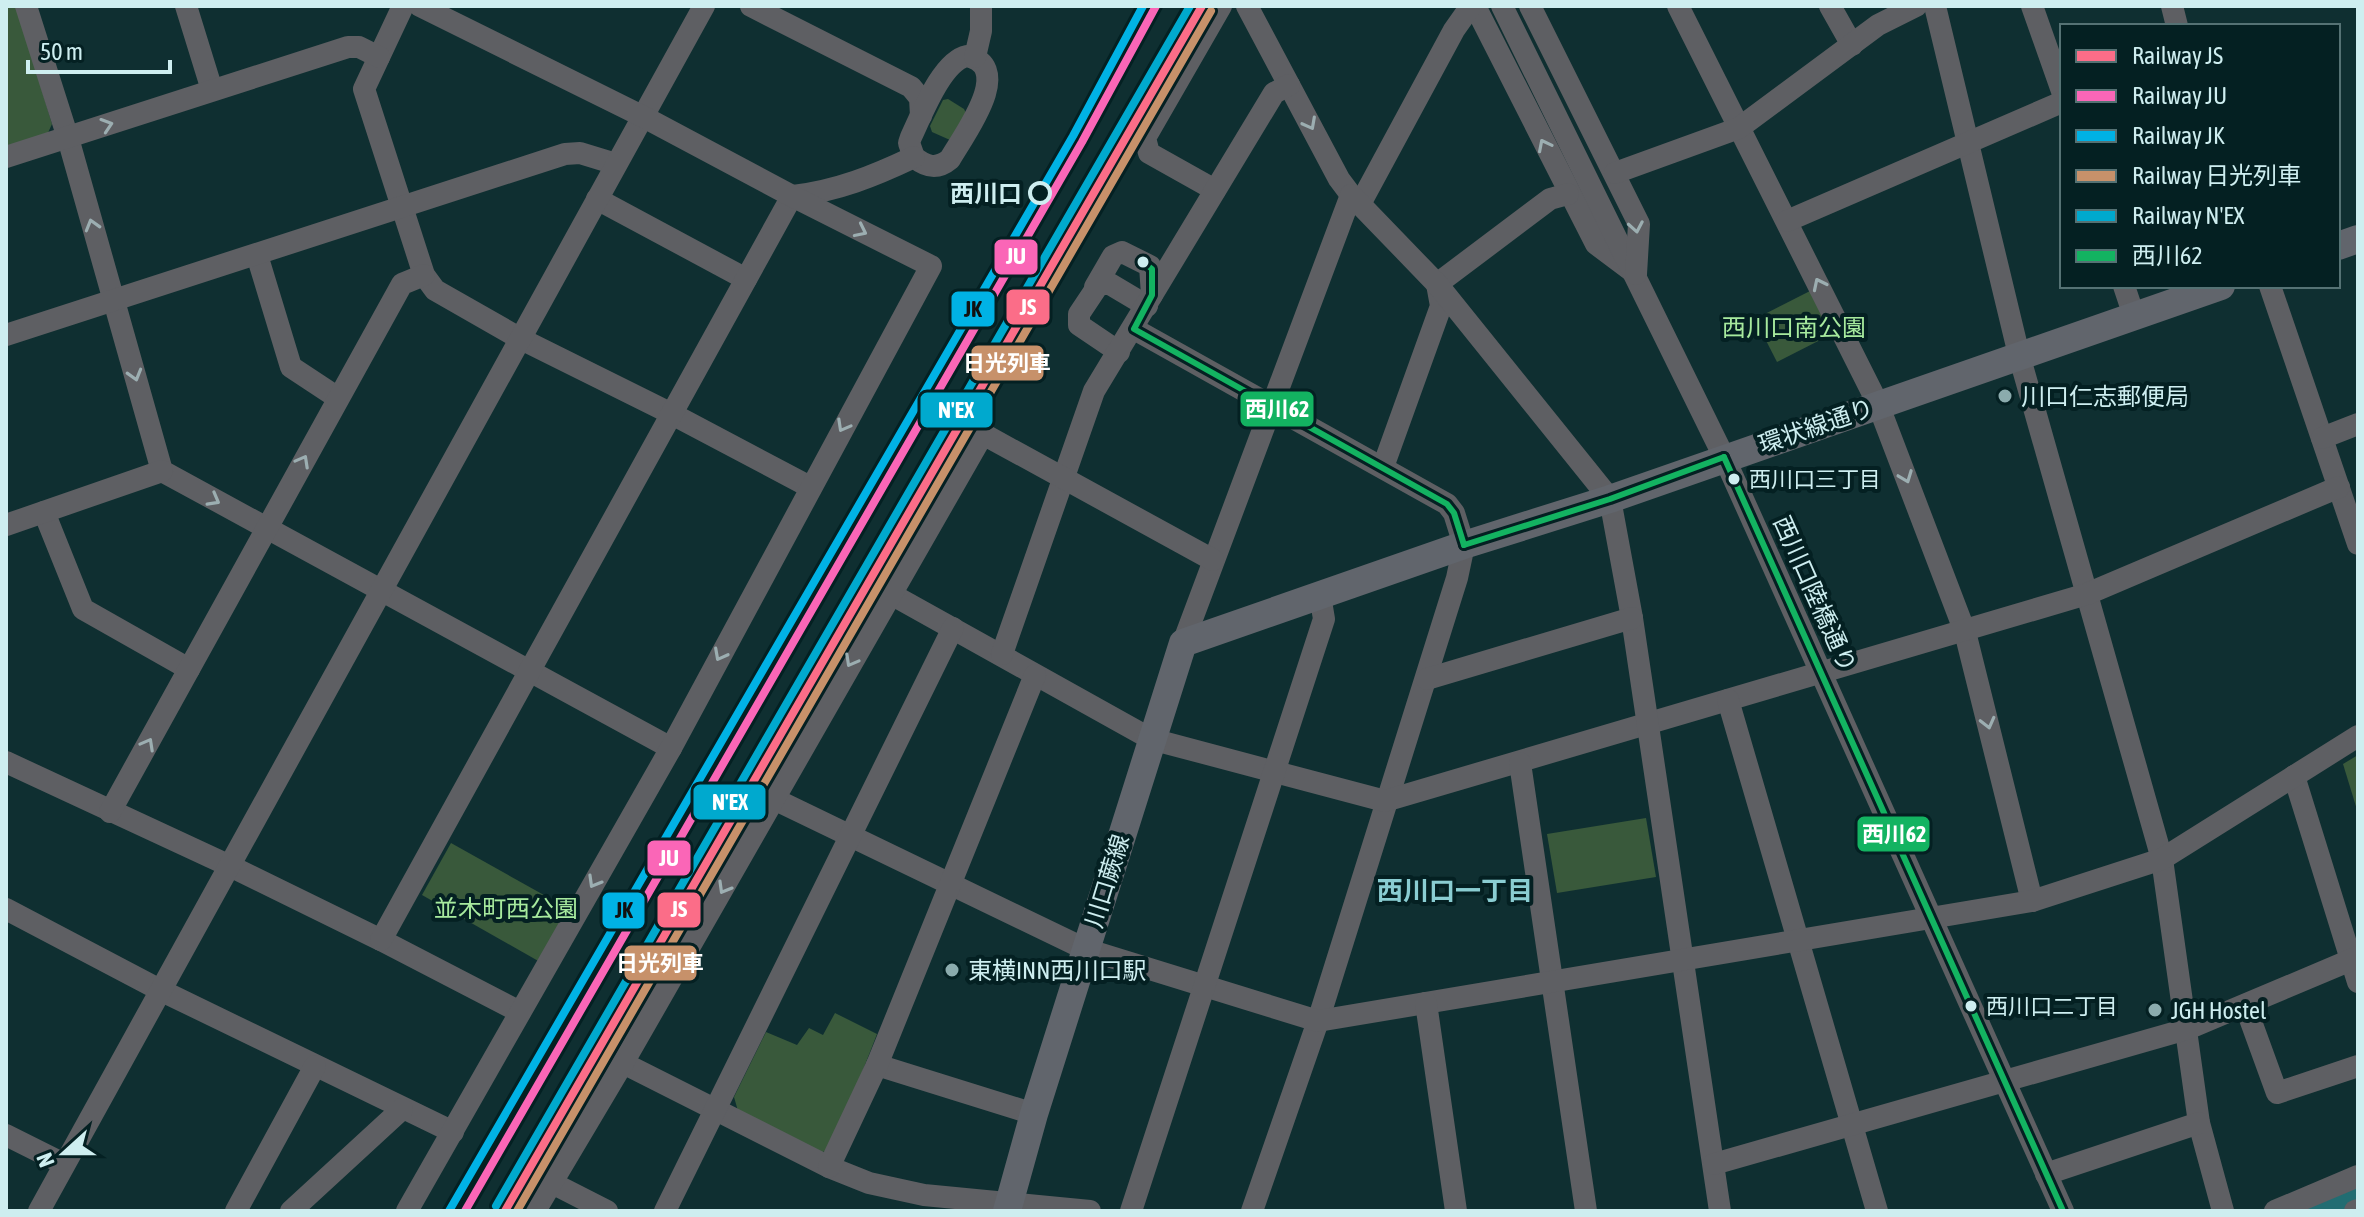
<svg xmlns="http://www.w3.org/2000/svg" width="2364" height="1217" viewBox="0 0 2364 1217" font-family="'Asap Condensed','Noto Sans JP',sans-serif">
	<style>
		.green { fill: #39593b }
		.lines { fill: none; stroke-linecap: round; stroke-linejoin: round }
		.river { stroke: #226d72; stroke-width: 34 }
		.minor { stroke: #5e5f63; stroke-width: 22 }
		.major { stroke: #61656c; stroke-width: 28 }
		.bus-1-casing { stroke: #042022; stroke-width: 12 }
		.bus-1 { stroke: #13b361; stroke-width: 6 }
		.rail-1-casing { stroke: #042022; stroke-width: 14 }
		.rail-2-casing { stroke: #042022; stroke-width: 14 }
		.rail-3-casing { stroke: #042022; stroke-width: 14 }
		.rail-4-casing { stroke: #042022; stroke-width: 14 }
		.rail-5-casing { stroke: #042022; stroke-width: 14 }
		.rail-1 { stroke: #fb6d88; stroke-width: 8 }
		.rail-2 { stroke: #fa66b7; stroke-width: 8 }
		.rail-3 { stroke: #00b2e5; stroke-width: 8 }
		.rail-4 { stroke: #c7916a; stroke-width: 8 }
		.rail-5 { stroke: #00a9ce; stroke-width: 8 }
		.oneway { stroke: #9caeb1 }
		.stop-dot { fill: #042022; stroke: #ceeef0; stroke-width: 4 }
		.bus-dot { fill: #ceeef0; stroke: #042022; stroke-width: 3 }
		.poi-dot { fill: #8babad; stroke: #042022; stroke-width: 3 }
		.labels { text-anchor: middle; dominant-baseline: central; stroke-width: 8; stroke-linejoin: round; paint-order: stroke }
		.bus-label { font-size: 22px; fill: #ceeef0; stroke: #042022; text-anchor: start }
		.stop-label { font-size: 24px; font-weight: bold; fill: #ceeef0; stroke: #042022; text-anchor: end }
		.park-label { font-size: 24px; fill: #a7ea9e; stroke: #042022 }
		.poi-label { font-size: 24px; fill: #ceeef0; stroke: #042022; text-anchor: start }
		.street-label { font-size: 24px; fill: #ceeef0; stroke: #042022 }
		.neighbourhood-label { font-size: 26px; font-weight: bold; fill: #8acdd2; stroke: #042022 }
		.line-badge { stroke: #042022; stroke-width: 3 }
		.badge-label { font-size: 22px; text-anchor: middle; font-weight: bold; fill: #fff }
		.pale-badge-label { font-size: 22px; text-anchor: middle; font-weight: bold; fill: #111 }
	</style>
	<rect width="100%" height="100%" fill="#0f2f31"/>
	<g class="green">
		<polygon points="6,6 17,6 52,124 47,135 6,148"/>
		<polygon points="948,99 964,109 966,113 950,140 932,132 930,126 943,100"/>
		<polygon points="1810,291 1832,334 1777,362 1755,319"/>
		<polygon points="2358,755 2358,813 2343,764"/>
		<polygon points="1646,818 1656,877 1557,893 1547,834"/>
		<polygon points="451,843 569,909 540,962 422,895"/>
		<polygon points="835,1013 877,1034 833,1147 821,1153 738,1111 734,1097 766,1032 797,1045 809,1028 823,1035"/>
	</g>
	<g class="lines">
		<polyline class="river" points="2320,1211 2358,1195"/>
		<g class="minor">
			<polyline points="26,6 68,138 162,471 671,748"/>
			<polyline points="186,6 212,90"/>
			<polyline points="403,6 364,89 424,275 435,290 521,339 672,414 810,487"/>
			<polyline points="751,6 911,87 920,98 921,116"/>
			<polyline points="1247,6 1339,179 1351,195"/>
			<polyline points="1475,6 1596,244 1632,271"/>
			<polyline points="1502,6 1724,457 2063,1211"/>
			<polyline points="1530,6 1639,224 1636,274"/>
			<polyline points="1678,6 1878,404 1965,632 2032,901"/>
			<polyline points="1830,6 1852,45"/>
			<polyline points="1935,6 2019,355 2162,859 2199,1123 2223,1211"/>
			<polyline points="2032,6 2062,91"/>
			<polyline points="2172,6 2177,26"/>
			<path d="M967 56C1016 67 963 136 950 159 937 170 926 167 914 157L909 143 911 137C922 114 942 61 967 56Z"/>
			<polyline points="975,57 981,31 981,6"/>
			<polyline points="6,157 348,47 359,47 379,57"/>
			<polyline points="1615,173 1739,128 1878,25 1916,6"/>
			<polyline points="1215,190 1149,153 1145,138 1221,6"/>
			<path d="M793 196C837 191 874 176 914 157"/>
			<polyline points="597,199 746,279"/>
			<polyline points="1360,204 1454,30 1471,6"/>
			<polyline points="1787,221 2062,102"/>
			<polyline points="257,255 291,367 338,398"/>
			<polyline points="2124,286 2134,316"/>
			<polyline points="2270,286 2358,544"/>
			<polyline points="1095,287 1113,256 1122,252 1150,266 1152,295"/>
			<polyline points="1134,329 1447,504 1454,513 1464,545 1457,578 1318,1021 1252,1211"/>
			<polyline points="6,335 565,154 580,153 616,164"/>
			<polyline points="1119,352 1079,325 1079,314 1099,284 1110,284 1147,306"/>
			<polyline points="2322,438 2358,424"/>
			<polyline points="1383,467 1441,306 1437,284 1550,199 1568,194"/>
			<polyline points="44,512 83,609 189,669"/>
			<polyline points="6,525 162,471"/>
			<polyline points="889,593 1151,739 1385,801 2087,594 2339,487"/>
			<polyline points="1183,643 1351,195 1437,284 1610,499 1632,618 1720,1211"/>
			<polyline points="1002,654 1094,391 1274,93 1289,85"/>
			<polyline points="1427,679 1632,618"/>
			<polyline points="1728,700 1877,1211"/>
			<polyline points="6,762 230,866 381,940 520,1012"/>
			<polyline points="1520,763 1586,1211"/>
			<polyline points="2294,776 2358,982"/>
			<polyline points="774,799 1085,949 1318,1021 2032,901 2162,859 2358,736"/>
			<polyline points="110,812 402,284 424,275"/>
			<polyline points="6,909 160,990 453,1132"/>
			<polyline points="381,940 792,196"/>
			<polyline points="1426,1003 1456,1211"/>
			<polyline points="2245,1005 2277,1093 2358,1066"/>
			<polyline points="623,1063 829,1167 869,1183 924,1195 1090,1211"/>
			<polyline points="877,1065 1034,1114"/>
			<polyline points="6,1135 64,1164"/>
			<polyline points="1714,1164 2187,1029 2358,957"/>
			<polyline points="829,1167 877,1065 1035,675"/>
			<polyline points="2046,1174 2199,1123"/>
			<polyline points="552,1183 607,1211"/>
			<polyline points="39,1211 704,6"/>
			<polyline points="236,1211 315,1066"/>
			<polyline points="291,1211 402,1109"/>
			<polyline points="407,1211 671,748 931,266 792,196 642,116 420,6"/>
			<polyline points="535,1211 623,1063 983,434 1213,560"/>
			<polyline points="665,1211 953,628"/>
			<polyline points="1131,1211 1324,619 1320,595"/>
			<polyline points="2275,1211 2358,1176"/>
			<polyline points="2355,1211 2358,1210"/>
		</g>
		<g class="major">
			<polyline points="2338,246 2358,239"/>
			<polyline points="1007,1211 1034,1114 1183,643 1464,545 1610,499 2221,286"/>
		</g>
		<defs>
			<g id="bus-1">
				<polyline points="1143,262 1152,269 1152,295 1134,329 1447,504 1454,513 1464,545"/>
				<polyline points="1724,457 2063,1211"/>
				<polyline points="1464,545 1610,499 1724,457"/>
			</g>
		</defs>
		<use href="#bus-1" class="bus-1-casing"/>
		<use href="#bus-1" class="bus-1"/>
		<defs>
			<polyline id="rail-1" points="505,1211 1202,6"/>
			<polyline id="rail-2" points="465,1211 1082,142 1156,6"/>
			<polyline id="rail-3" points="449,1211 1073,136 1143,6"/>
			<polyline id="rail-4" points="517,1211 1211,11"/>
			<polyline id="rail-5" points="496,1206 1190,6"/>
		</defs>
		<use href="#rail-1" class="rail-1-casing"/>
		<use href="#rail-2" class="rail-2-casing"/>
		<use href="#rail-3" class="rail-3-casing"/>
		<use href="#rail-4" class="rail-4-casing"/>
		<use href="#rail-5" class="rail-5-casing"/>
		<use href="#rail-1" class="rail-1"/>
		<use href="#rail-2" class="rail-2"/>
		<use href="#rail-3" class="rail-3"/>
		<use href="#rail-4" class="rail-4"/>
		<use href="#rail-5" class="rail-5"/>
	</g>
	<defs><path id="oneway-chevron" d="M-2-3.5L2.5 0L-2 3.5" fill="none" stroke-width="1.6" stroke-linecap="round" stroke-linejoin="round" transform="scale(2)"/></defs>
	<g class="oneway">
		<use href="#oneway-chevron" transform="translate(1310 124) rotate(62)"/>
		<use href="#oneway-chevron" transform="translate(107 125) rotate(-18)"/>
		<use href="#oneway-chevron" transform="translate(1544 145) rotate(-117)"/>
		<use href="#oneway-chevron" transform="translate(92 225) rotate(-106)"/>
		<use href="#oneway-chevron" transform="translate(1636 227) rotate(80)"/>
		<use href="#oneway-chevron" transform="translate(861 231) rotate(26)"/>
		<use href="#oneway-chevron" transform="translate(1819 284) rotate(-116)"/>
		<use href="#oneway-chevron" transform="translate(135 375) rotate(74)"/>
		<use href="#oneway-chevron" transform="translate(843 426) rotate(119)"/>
		<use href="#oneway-chevron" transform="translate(303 461) rotate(-61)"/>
		<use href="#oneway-chevron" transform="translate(1906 477) rotate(69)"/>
		<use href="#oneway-chevron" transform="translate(214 500) rotate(29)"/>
		<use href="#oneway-chevron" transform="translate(720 655) rotate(118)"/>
		<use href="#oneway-chevron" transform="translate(851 661) rotate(119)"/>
		<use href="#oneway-chevron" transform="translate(1988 723) rotate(76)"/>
		<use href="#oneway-chevron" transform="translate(148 744) rotate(-61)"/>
		<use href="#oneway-chevron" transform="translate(594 882) rotate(120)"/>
		<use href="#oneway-chevron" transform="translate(724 888) rotate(120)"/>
	</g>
	<circle class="stop-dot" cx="1040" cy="193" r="10"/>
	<g class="bus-dot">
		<circle cx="1143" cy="262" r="7"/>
		<circle cx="1734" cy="479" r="7"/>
		<circle cx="1971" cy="1006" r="7"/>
	</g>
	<g class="poi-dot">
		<circle cx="2005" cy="396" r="8"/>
		<circle cx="952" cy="970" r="8"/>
		<circle cx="2155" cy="1010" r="8"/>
	</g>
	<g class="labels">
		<g class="bus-label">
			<text x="1749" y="479">西川口三丁目</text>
			<text x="1986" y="1006">西川口二丁目</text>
		</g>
		<g class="stop-label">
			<text x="1022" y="193">西川口</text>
		</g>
		<g class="park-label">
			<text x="1794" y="327">西川口南公園</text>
			<text x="506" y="908">並木町西公園</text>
		</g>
		<g class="poi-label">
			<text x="2021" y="396">川口仁志郵便局</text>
			<text x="968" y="970">東横INN西川口駅</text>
			<text x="2171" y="1010">JGH Hostel</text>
		</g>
		<g class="street-label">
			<text transform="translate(1816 426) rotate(-19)">環状線通り</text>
			<text transform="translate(1815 594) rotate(66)">西川口陸橋通り</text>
			<text transform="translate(1107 881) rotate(-73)">川口蕨線</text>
		</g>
		<g class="neighbourhood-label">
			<text x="1455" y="891">西川口一丁目</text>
		</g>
	</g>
	<g class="line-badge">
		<rect x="993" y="238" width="46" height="38" rx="8" fill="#fa66b7"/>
		<rect x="1005" y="288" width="46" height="38" rx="8" fill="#fb6d88"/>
		<rect x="950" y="290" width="46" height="38" rx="8" fill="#00b2e5"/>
		<rect x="970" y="344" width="75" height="38" rx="8" fill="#c7916a"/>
		<rect x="1239" y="390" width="76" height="38" rx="8" fill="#13b361"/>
		<rect x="919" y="391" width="75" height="38" rx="8" fill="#00a9ce"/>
		<rect x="692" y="783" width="75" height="38" rx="8" fill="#00a9ce"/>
		<rect x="1856" y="815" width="75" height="38" rx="8" fill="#13b361"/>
		<rect x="646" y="839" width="46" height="38" rx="8" fill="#fa66b7"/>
		<rect x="656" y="891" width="46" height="38" rx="8" fill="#fb6d88"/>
		<rect x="601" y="891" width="45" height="39" rx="8" fill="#00b2e5"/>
		<rect x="623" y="944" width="75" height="38" rx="8" fill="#c7916a"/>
	</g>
	<g class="badge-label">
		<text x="1016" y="264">JU</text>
		<text x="1028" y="315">JS</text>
		<text x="1007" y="371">日光列車</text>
		<text x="1277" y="417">西川62</text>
		<text x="956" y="418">N'EX</text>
		<text x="730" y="810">N'EX</text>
		<text x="1894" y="842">西川62</text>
		<text x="669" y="866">JU</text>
		<text x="679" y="917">JS</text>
		<text x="660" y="971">日光列車</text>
	</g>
	<g class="pale-badge-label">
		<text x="973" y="317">JK</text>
		<text x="624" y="918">JK</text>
	</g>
	<rect width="2364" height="1217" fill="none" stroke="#ceeef0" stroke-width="16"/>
	<rect x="2060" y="24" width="280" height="264" fill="#042022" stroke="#557274" stroke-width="2"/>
	<rect x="2076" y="50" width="40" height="12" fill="#fb6d88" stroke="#557274" stroke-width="2"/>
	<text x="2132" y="64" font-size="24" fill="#ceeef0">Railway JS</text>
	<rect x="2076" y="90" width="40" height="12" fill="#fa66b7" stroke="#557274" stroke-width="2"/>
	<text x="2132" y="104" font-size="24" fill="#ceeef0">Railway JU</text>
	<rect x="2076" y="130" width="40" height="12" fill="#00b2e5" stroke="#557274" stroke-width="2"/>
	<text x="2132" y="144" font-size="24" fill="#ceeef0">Railway JK</text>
	<rect x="2076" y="170" width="40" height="12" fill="#c7916a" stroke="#557274" stroke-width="2"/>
	<text x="2132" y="184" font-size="24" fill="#ceeef0">Railway 日光列車</text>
	<rect x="2076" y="210" width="40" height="12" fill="#00a9ce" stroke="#557274" stroke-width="2"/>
	<text x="2132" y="224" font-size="24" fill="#ceeef0">Railway N'EX</text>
	<rect x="2076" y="250" width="40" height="12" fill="#13b361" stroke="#557274" stroke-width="2"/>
	<text x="2132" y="264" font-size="24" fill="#ceeef0">西川62</text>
	<g transform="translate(64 1153) rotate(249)" stroke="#042022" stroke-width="6" paint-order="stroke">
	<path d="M0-6L14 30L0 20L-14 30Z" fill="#ceeef0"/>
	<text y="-12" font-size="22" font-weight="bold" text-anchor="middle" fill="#ceeef0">N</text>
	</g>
	<path d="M28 60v12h142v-12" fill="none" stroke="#ceeef0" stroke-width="4"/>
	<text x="40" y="60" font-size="24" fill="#ceeef0" stroke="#042022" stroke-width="6" paint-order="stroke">50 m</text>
</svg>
